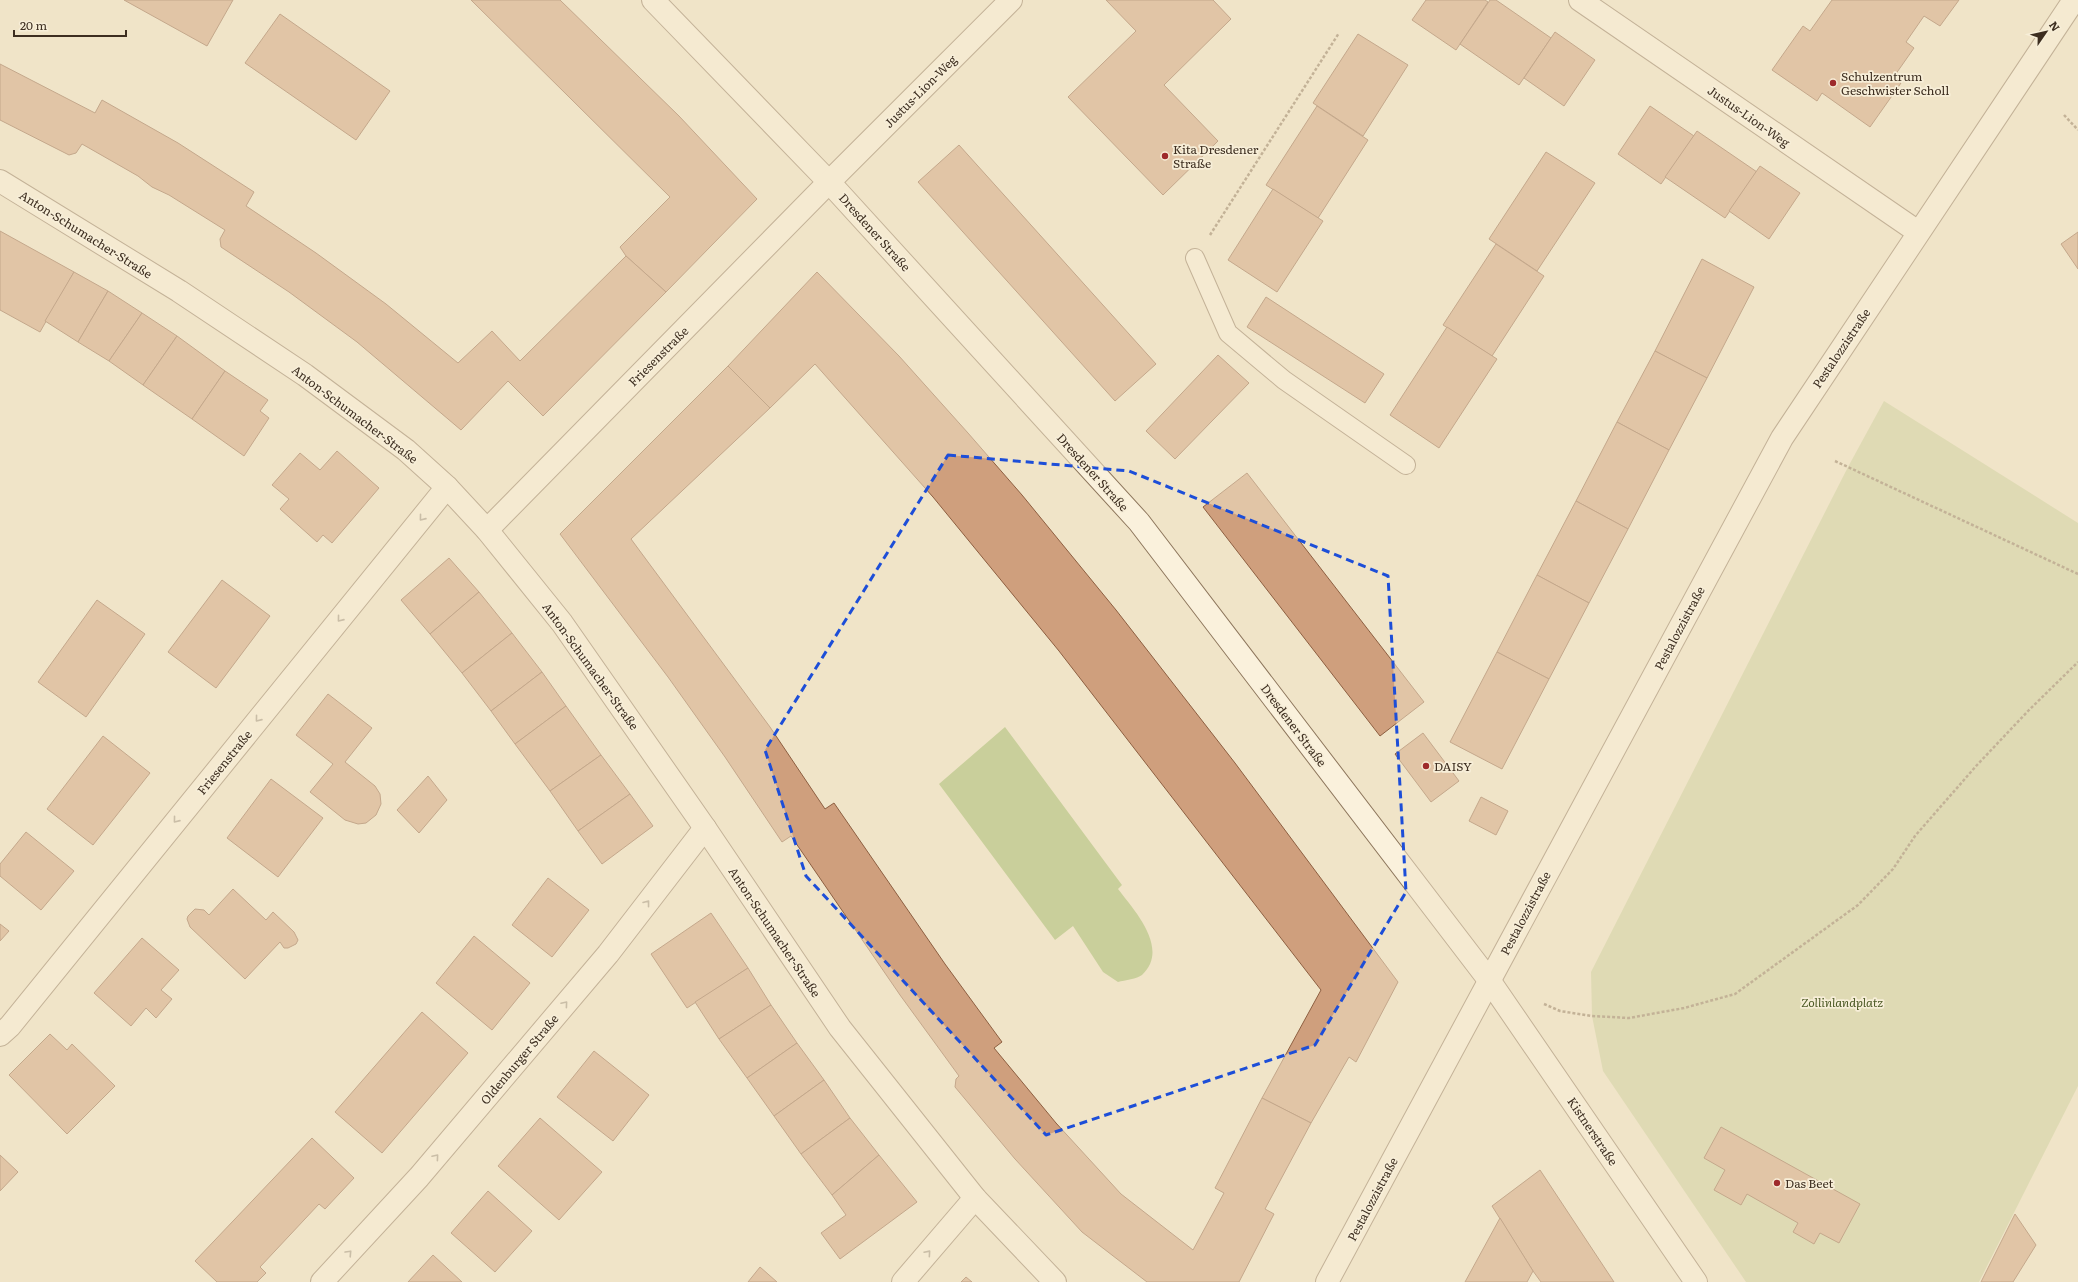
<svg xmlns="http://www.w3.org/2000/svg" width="2078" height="1282" viewBox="0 0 2078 1282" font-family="Literata,serif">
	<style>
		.green { fill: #c9cf9b }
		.building { fill: #cf9f7d; stroke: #8d5f41 }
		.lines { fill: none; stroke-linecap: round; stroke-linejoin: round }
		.service-casing { stroke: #8d765c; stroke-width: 20 }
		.minor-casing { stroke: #8d765c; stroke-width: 24 }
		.tertiary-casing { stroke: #8d765c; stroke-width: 24 }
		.path { stroke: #8d765c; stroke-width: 2.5; stroke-dasharray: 3 2; stroke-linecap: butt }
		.service { stroke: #faf1dc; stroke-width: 18 }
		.minor { stroke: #faf1dc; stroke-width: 22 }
		.tertiary { stroke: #faf1dc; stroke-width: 22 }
		.oneway { stroke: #9c907e }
		.marked { fill: none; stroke: #1d4ed8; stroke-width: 3; stroke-dasharray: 8 5; stroke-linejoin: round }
		.poi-dot { fill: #9e2a2b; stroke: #f7eed8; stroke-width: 1.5 }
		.labels { text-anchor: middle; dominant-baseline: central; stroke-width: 3.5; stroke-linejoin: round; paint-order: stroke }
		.poi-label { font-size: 12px; fill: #3d2e20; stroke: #f7eed8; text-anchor: start }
		.street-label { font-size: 12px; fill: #3d2e20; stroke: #f7eed8 }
		.park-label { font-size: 12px; font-style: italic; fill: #4d5a26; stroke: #f7eed8 }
	</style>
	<rect width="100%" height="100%" fill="#f0e4c8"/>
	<g class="green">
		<polygon points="1884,401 2078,523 2078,1086 1979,1282 1746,1282 1603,1071 1592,1016 1591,972 1848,467"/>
		<path d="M1005 727 1122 885 1118 889C1135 911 1170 949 1142 975 1137 979 1125 980 1118 982L1103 972 1073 926 1055 940 939 784Z"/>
	</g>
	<g class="building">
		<polygon points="124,0 233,0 207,46"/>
		<polygon points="471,0 560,0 679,116 757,199 666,292 626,256 620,247 670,197"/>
		<polygon points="1106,0 1213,0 1231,19 1164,85 1218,141 1163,195 1068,97 1136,31"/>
		<polygon points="1426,0 1485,0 1488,2 1456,50 1412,20"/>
		<polygon points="1490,0 1496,0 1551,38 1519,85 1460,44"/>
		<polygon points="1832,0 1959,0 1940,26 1924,16 1906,42 1914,48 1893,78 1901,83 1870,127 1822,93 1817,101 1772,70 1803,26 1810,31"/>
		<polygon points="280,14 390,91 356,140 245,63"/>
		<polygon points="1555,32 1595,60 1564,106 1524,78"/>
		<polygon points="1358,34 1408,65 1363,136 1313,103"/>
		<polygon points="0,64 95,113 102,100 178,143 254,192 246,206 316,253 386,304 458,363 492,331 520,361 626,256 666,292 543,416 508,381 461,430 357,342 289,292 221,247 220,239 225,230 169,195 152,187 138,176 82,144 76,153 69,155 0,120"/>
		<polygon points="1317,106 1368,140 1318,218 1266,185"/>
		<polygon points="1650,106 1694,136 1661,184 1618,154"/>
		<polygon points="1697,131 1757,172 1725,218 1665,177"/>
		<polygon points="959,145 1156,364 1115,401 918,182"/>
		<polygon points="1546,152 1595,183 1537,271 1489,239"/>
		<polygon points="1760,166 1800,193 1769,239 1729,211"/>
		<polygon points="1273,189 1323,221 1277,292 1228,260"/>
		<polygon points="0,231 74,272 40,332 0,310"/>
		<polygon points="2078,232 2078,269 2061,244"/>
		<polygon points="1496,244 1544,276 1492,356 1443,325"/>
		<polygon points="1702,259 1754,287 1707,378 1655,351"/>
		<polygon points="74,272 108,291 78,342 45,321"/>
		<polygon points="817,272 899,356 968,433 1022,495 1116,610 1235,763 1398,982 1356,1062 1349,1057 1311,1123 1262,1098 1321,990 1059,651 933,497 815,364 770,408 728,366"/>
		<polygon points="108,291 142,313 109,361 78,342"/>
		<polygon points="1266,297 1384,374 1365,403 1247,327"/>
		<polygon points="142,313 177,336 143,385 109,361"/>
		<polygon points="1447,327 1497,359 1439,448 1390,415"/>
		<polygon points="177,336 225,371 192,419 143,385"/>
		<polygon points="1655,351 1707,378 1669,450 1617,422"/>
		<polygon points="1218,355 1249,383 1175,459 1146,431"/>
		<polygon points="728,366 770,408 631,539 770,727 825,809 834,803 945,964 1002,1042 994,1048 1056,1123 1121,1194 1193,1250 1224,1193 1215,1188 1262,1098 1311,1123 1265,1209 1274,1214 1239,1282 1147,1282 1082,1232 1015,1159 955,1087 956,1079 959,1076 900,995 791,836 782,842 725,757 668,677 560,534"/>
		<polygon points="225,371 268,400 260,411 269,418 244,456 192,419"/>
		<polygon points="1617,422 1669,450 1628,529 1576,501"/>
		<polygon points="337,451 379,488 332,543 323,535 317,542 280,509 289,499 272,485 300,453 320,470"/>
		<polygon points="1247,473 1424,702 1380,736 1203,507"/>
		<polygon points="1576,501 1628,529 1589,603 1537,575"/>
		<polygon points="449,558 479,592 430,634 401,600"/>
		<polygon points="1537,575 1589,603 1549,679 1497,652"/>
		<polygon points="222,580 270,616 216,688 168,652"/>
		<polygon points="479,592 512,633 462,673 430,634"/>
		<polygon points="97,600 145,634 86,717 38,682"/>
		<polygon points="512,633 542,672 491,711 462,673"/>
		<polygon points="1497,652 1549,679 1502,769 1450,742"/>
		<polygon points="542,672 566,706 515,744 491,711"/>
		<polygon points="328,694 372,728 345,762 375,786 380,794 381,804 376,815 366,823 358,824 345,820 310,792 333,764 296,735"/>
		<polygon points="566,706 601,755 550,791 515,744"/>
		<polygon points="1423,733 1459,781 1431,802 1395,754"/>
		<polygon points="103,736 150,773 93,845 47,809"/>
		<polygon points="601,755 630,794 578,831 550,791"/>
		<polygon points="428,776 447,800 419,833 397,810"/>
		<polygon points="271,779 323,818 278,877 227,838"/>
		<polygon points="630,794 653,826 602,864 578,831"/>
		<polygon points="1481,797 1508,811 1496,835 1469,821"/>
		<polygon points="26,832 74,871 41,910 0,876 0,864"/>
		<polygon points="548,878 589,910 552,957 512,925"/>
		<polygon points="233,889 266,920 273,912 294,932 298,940 296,944 288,948 284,948 280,942 245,979 190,927 187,919 188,916 195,909 204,910 209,915"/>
		<polygon points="711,913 748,968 687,1008 651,954"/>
		<polygon points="0,924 9,931 0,941"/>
		<polygon points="474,936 530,983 492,1030 436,983"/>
		<polygon points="142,938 179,970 161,990 172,999 156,1018 146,1008 131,1026 94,993"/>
		<polygon points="748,968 771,1005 719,1039 695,1002"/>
		<polygon points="771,1005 797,1043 747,1078 719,1039"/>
		<polygon points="422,1012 468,1053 382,1153 335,1112"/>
		<polygon points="50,1034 67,1050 72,1044 115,1086 67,1134 9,1075"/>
		<polygon points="797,1043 824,1080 774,1116 747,1078"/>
		<polygon points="594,1051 649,1095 613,1141 557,1097"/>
		<polygon points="824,1080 850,1118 801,1154 774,1116"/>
		<polygon points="540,1118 602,1172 559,1220 498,1166"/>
		<polygon points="850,1118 879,1155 832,1195 801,1154"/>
		<polygon points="1721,1127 1860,1204 1839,1243 1820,1233 1814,1244 1793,1232 1798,1223 1747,1194 1741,1205 1714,1190 1725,1170 1704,1158"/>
		<polygon points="312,1138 354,1178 325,1209 319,1204 260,1267 266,1273 257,1282 217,1282 195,1261"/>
		<polygon points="0,1155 18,1172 0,1191"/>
		<polygon points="879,1155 917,1202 840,1259 821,1233 846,1215 832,1195"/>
		<polygon points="1540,1170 1614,1282 1541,1282 1533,1271 1492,1206"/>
		<polygon points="488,1191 532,1231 495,1272 451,1233"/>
		<polygon points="2015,1214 2036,1245 2013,1282 1981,1282"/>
		<polygon points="1500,1218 1533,1271 1527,1282 1465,1282"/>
		<polygon points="433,1255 462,1282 408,1282"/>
		<polygon points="760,1267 777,1282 748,1282"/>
		<polygon points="966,1277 972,1282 961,1282"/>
	</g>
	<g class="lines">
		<defs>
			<polyline id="service" points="1195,258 1228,333 1284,380 1406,465"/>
			<g id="minor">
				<polyline points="653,0 829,182 1139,522 1489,980 1696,1282"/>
				<polyline points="1580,0 1918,232"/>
				<polyline points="0,181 179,291 305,375 406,450 447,487 487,530 562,623 705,828 840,1028 975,1198 1055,1282"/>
				<polyline points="487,530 829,182 1011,0"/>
				<polyline points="0,1035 10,1026 447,487"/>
				<polyline points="322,1282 419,1177 608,954 705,828"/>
				<polyline points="903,1282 975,1198"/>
			</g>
			<polyline id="tertiary" points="1327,1282 1782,438 2074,0"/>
		</defs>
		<use href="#service" class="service-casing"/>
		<use href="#minor" class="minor-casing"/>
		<use href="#tertiary" class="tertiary-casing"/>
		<g class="path">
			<polyline points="2064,115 2078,130"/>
			<polyline points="1210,235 1339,33"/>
			<polyline points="1835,461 2078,574"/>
			<polyline points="1544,1004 1560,1011 1592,1016 1629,1018 1684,1008 1735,994 1858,905 1893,869 1915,836 1977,765 2029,710 2078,662"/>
		</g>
		<use href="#service" class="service"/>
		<use href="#minor" class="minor"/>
		<use href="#tertiary" class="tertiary"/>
	</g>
	<defs><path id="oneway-chevron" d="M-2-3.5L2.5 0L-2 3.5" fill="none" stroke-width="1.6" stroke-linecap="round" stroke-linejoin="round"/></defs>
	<g class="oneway">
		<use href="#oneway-chevron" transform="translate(422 518) rotate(129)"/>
		<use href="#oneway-chevron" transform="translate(340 619) rotate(129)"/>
		<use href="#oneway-chevron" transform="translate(258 719) rotate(129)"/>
		<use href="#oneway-chevron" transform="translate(176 820) rotate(129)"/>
		<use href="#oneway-chevron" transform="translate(647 903) rotate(-52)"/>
		<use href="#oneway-chevron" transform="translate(565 1004) rotate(-50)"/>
		<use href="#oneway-chevron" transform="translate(436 1157) rotate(-50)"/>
		<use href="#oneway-chevron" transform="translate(349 1253) rotate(-47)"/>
		<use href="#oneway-chevron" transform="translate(928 1253) rotate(-49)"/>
	</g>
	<path d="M0 0H2078V1282H0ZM948 455 1129 471 1388 576 1406 892 1315 1045 1046 1135 806 876 765 750Z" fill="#f0e4c8" fill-opacity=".55" fill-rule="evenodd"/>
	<path class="marked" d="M948 455 1129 471 1388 576 1406 892 1315 1045 1046 1135 806 876 765 750Z"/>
	<g class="poi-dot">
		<circle cx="1833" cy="83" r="4"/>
		<circle cx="1165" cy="156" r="4"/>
		<circle cx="1426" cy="766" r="4"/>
		<circle cx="1777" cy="1183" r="4"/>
	</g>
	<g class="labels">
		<g class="poi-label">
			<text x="1841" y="76">Schulzentrum<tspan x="1841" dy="14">Geschwister Scholl</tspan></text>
			<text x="1173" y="149">Kita Dresdener<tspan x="1173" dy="14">Straße</tspan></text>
			<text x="1434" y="766">DAISY</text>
			<text x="1785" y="1183">Das Beet</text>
		</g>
		<g class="street-label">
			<text transform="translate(920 91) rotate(-45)">Justus-Lion-Weg</text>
			<text transform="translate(1749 116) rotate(35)">Justus-Lion-Weg</text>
			<text transform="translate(875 232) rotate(48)">Dresdener Straße</text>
			<text transform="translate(86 234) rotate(32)">Anton-Schumacher-Straße</text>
			<text transform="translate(1841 348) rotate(-56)">Pestalozzistraße</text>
			<text transform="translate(658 356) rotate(-45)">Friesenstraße</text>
			<text transform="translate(355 414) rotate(37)">Anton-Schumacher-Straße</text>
			<text transform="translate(1093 472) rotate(48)">Dresdener Straße</text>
			<text transform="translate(1679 628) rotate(-62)">Pestalozzistraße</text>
			<text transform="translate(591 666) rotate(54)">Anton-Schumacher-Straße</text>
			<text transform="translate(1294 725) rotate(53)">Dresdener Straße</text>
			<text transform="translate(224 762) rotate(-51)">Friesenstraße</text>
			<text transform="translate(1525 913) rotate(-62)">Pestalozzistraße</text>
			<text transform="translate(775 932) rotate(56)">Anton-Schumacher-Straße</text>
			<text transform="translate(519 1059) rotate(-50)">Oldenburger Straße</text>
			<text transform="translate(1593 1131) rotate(56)">Kistnerstraße</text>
			<text transform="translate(1372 1199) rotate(-62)">Pestalozzistraße</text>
		</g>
		<g class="park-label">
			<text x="1842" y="1002">Zollinlandplatz</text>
		</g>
	</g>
	<g transform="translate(2046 32) rotate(56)" stroke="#f7eed8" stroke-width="3" paint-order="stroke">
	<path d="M0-3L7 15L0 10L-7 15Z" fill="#3d2e20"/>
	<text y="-6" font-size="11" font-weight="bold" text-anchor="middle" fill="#3d2e20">N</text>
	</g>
	<path d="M14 30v6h112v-6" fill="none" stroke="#3d2e20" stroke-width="2"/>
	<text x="20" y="30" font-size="12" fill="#3d2e20" stroke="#f7eed8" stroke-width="3" paint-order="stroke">20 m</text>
</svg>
